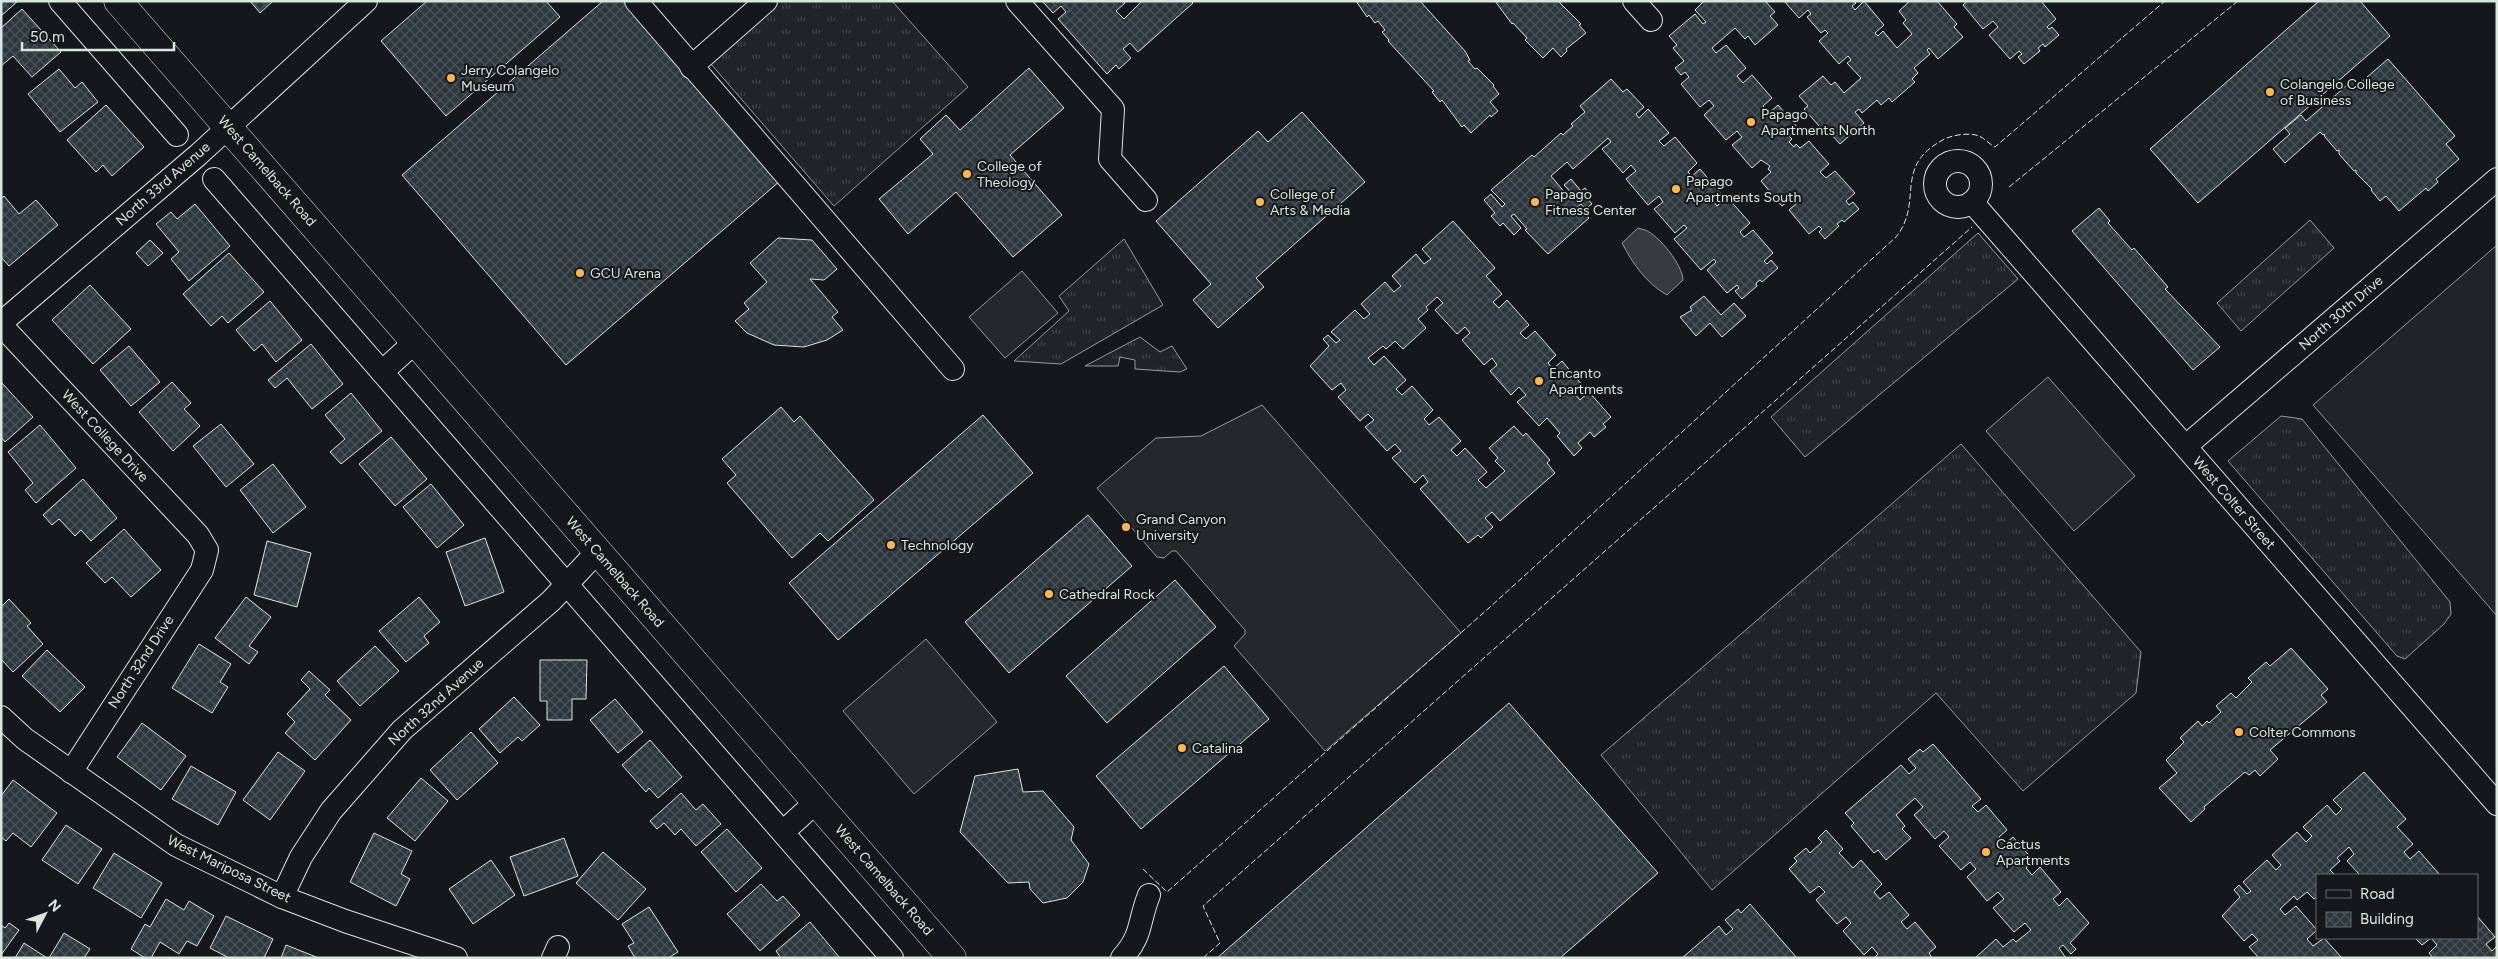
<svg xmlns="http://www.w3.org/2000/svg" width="2498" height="959" viewBox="0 0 2498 959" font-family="Figtree,sans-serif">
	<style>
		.grass { fill: url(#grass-tufts); stroke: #939e99 }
		.pitch { fill: #202428; stroke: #939e99 }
		.parking { fill: #24282b; stroke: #939e99 }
		.water { fill: #363b3e; stroke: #939e99 }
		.building { fill: url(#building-cross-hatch); stroke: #d8e6dc }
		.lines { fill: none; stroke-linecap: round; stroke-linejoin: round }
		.minor-casing { stroke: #d8e6dc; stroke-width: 24 }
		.major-casing { stroke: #d8e6dc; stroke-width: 29 }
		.minor { stroke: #14181c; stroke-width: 22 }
		.major { stroke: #14181c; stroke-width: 28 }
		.fence { stroke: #d8e6dc; stroke-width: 1; stroke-dasharray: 6 2.5; stroke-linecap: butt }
		.poi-dot { fill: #ffb74d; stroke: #14181c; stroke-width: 2 }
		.labels { text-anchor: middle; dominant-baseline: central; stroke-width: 4; stroke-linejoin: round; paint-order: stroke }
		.poi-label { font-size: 14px; fill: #d8e6dc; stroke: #14181c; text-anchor: start }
		.street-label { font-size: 14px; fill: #d8e6dc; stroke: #14181c }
	</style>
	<defs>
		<pattern id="grass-tufts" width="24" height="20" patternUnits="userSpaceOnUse" patternTransform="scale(1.25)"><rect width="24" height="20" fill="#202428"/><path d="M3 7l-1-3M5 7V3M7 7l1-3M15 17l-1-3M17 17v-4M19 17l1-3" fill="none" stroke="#404447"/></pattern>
		<pattern id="building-cross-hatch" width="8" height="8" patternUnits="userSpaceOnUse" patternTransform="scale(1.25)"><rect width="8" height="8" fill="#2c363c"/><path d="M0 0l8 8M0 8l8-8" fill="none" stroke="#4a5358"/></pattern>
	</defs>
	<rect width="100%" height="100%" fill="#14181c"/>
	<g class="grass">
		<polygon points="766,1 892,1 968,87 834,206 704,56"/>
		<polygon points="2310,220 2334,248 2241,331 2217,303"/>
		<polygon points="1978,233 2018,279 1805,457 1771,417"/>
		<polygon points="1124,239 1163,305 1061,364 1014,361 1069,311 1059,296"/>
		<polygon points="1140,337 1160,352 1172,346 1187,369 1180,372 1135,369 1135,360 1120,357 1118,366 1085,366"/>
		<polygon points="2281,416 2302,419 2450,602 2451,614 2444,624 2405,659 2397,656 2228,461"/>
		<polygon points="1961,444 2141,652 2136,693 2023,791 1936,693 1712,890 1601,755"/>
	</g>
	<polygon class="pitch" points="2497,245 2497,616 2313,405"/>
	<g class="parking">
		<polygon points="1022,271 1058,313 1005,358 969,317"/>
		<polygon points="2048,377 2135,476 2074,531 1986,431"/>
		<polygon points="1262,405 1461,633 1325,751 1234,646 1245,634 1245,630 1176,551 1172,551 1164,558 1157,557 1097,488 1156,438 1201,436"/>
		<polygon points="926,639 997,722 914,794 843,711"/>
	</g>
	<path class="water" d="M1638 228C1640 229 1643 229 1645 230 1659 235 1683 266 1683 280L1667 295C1646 283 1633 264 1622 243Z"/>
	<g class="building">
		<polygon points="1,1 18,1 1,16"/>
		<polygon points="250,1 273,1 260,13"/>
		<polygon points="427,1 546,1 560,17 446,116 381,41"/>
		<polygon points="603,1 624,1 780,181 566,365 402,175"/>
		<polygon points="1042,1 1124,1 1125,3 1116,11 1124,19 1142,1 1191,1 1193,3 1138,52 1130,43 1123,49 1131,58 1119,69 1116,65 1107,74 1058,19 1066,12 1061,6 1053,13"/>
		<polygon points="1356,1 1420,1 1465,51 1470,60 1468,61 1475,69 1477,68 1494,85 1493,86 1499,94 1490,102 1498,111 1491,117 1490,115 1471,133 1464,125 1462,127 1442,100 1440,102 1432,92 1434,91 1388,41 1389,40 1382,32 1385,30 1378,21 1375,23 1369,15 1367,17"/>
		<polygon points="1495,1 1558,1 1581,24 1579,25 1586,33 1566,49 1567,51 1561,57 1553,48 1543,58 1525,40 1527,38 1513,23 1512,24"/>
		<polygon points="1704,1 1765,1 1775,12 1770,16 1778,25 1755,45 1748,36 1745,39 1735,28 1712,48 1716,53 1726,45 1746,68 1737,76 1743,83 1752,75 1772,98 1763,106 1769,113 1778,105 1798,128 1789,136 1792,139 1789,142 1794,147 1796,144 1800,148 1809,141 1829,164 1820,172 1826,178 1835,171 1855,193 1846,201 1849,205 1853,202 1859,209 1844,222 1842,220 1837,224 1839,226 1825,239 1819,232 1822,229 1819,226 1809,234 1789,210 1798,202 1793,197 1782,206 1761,181 1771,172 1768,169 1770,166 1761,160 1752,168 1732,145 1742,137 1737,131 1726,140 1704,115 1714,106 1709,100 1700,107 1681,84 1689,77 1685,72 1681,75 1675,68 1684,61 1673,48 1677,45 1669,36 1695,14 1703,24 1706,22 1695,10"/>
		<polygon points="1784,1 1854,1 1856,3 1852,6 1855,10 1864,1 1884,25 1875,33 1878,36 1883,31 1897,48 1912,34 1903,23 1906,20 1899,11 1910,1 1937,1 1957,24 1954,27 1963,37 1938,59 1929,48 1927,50 1930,54 1914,68 1918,73 1912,79 1915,82 1892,102 1889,98 1881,105 1877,100 1862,113 1859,109 1855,112 1864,123 1840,144 1831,134 1828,136 1804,109 1808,106 1799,96 1823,76 1831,85 1835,82 1844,93 1861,78 1847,63 1851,60 1848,56 1839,64 1819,41 1828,33 1825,30 1821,33 1807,17 1811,14 1808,10 1799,18"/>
		<polygon points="1967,1 2041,1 2056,19 2047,27 2049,29 2052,27 2059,35 2045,47 2043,44 2038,48 2040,51 2024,64 2018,57 2022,54 2019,51 2010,59 1989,35 1998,27 1993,21 1983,29 1963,5"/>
		<polygon points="2319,1 2360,1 2390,36 2198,203 2150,149"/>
		<polygon points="22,9 61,52 32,77 13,56 1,66 1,28"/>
		<polygon points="2388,59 2455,136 2446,144 2459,159 2436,179 2438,182 2428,191 2426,188 2399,211 2386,196 2380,201 2371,190 2372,189 2356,173 2356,170 2354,171 2339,154 2339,150 2337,151 2325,137 2324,134 2323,135 2320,132 2285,163 2273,149 2290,134 2285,128 2301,115 2306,121 2354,79 2359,84"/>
		<polygon points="1029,68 1064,108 1010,155 1062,215 1013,257 956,192 908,234 879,199 933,154 920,139 946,115 960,130"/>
		<polygon points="59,69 75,88 82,82 98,102 60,132 28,94"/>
		<polygon points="1611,79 1623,92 1627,89 1644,107 1636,114 1639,118 1648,109 1669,133 1659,141 1664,146 1675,137 1697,163 1688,172 1692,176 1700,169 1721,194 1713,201 1717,206 1727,197 1750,223 1740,232 1744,237 1753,230 1773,253 1764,261 1767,264 1771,260 1778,268 1762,282 1760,280 1756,283 1757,286 1742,299 1735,291 1739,288 1737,285 1727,293 1707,270 1716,262 1714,259 1701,270 1674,239 1687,228 1684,225 1675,233 1654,209 1663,202 1659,196 1648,205 1626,179 1636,171 1631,165 1623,173 1602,149 1611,142 1608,138 1573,169 1567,162 1551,176 1571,200 1575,197 1564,185 1571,179 1581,191 1585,188 1591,195 1587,198 1592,204 1585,209 1581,204 1577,207 1589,218 1548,254 1525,230 1527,229 1514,214 1511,216 1521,228 1514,235 1503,223 1500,226 1491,216 1495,213 1484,200 1491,194 1502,207 1505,204 1491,190 1532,155 1534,157 1561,133 1563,135 1573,126 1571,124 1585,112 1580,106"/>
		<polygon points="106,105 144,147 112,176 103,165 96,172 67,140"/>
		<polygon points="1302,112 1365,182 1256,278 1264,287 1218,328 1193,300 1211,284 1156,221 1258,131 1268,142"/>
		<polygon points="4,196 19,214 36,200 58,225 9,266 1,257 1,199"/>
		<polygon points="195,204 230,246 189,281 171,259 179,252 156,224 171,212 177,219"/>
		<polygon points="2099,208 2110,221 2108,223 2132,250 2134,248 2168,287 2165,289 2220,347 2193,370 2072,231"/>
		<polygon points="1453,221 1495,268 1486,276 1502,294 1493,302 1499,308 1507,300 1529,325 1520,333 1526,339 1535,331 1556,355 1548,363 1553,369 1562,361 1583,386 1575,394 1580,400 1589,392 1611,417 1603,424 1606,427 1594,437 1590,432 1578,443 1582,448 1574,456 1557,436 1560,433 1547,418 1539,426 1517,402 1526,395 1519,387 1511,395 1490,371 1497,365 1492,358 1484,365 1462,340 1470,333 1465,327 1457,334 1435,310 1443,303 1437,297 1426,307 1428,310 1418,319 1426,328 1403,349 1395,341 1386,349 1383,346 1368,358 1374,365 1384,356 1406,380 1396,389 1402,395 1412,386 1433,410 1424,419 1429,425 1439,417 1461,441 1451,450 1457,456 1465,448 1487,472 1478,480 1486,488 1505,471 1495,461 1498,458 1489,448 1514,426 1523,436 1526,433 1550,460 1547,463 1555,473 1500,521 1492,512 1485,518 1493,527 1481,538 1478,535 1468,543 1420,489 1428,482 1423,475 1415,483 1392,458 1401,451 1395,444 1387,451 1365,427 1374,420 1368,414 1360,421 1338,397 1346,390 1341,383 1332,390 1310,366 1329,346 1323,339 1328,335 1336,343 1340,340 1331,332 1355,310 1364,319 1370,314 1361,304 1385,282 1394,292 1401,286 1392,276 1416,254 1424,264 1431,259 1422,249"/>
		<polygon points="778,238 812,240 837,269 824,280 810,279 838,312 832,317 843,330 827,340 804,347 774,345 747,333 735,321 749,309 744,303 767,282 750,263"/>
		<polygon points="150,240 163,253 148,266 136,253"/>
		<polygon points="229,253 264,292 228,323 222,316 211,326 183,294"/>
		<polygon points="90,285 131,329 93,364 52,320"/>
		<polygon points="1704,296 1721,315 1734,303 1746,316 1722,337 1710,323 1696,336 1680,317 1692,310 1690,307"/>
		<polygon points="270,301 302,340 276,362 262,344 254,351 236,330"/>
		<polygon points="311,344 343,384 312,409 287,378 275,388 268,380"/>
		<polygon points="129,346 160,382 131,406 100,370"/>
		<polygon points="1,382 33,417 5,442 1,437"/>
		<polygon points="172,382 191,403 184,409 200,426 173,451 139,412"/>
		<polygon points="351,393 382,431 341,464 330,452 345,439 325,415"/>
		<polygon points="781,407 794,422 800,416 874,500 828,541 820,533 792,558 727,483 736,475 722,459"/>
		<polygon points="983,415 1033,473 838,640 789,583"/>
		<polygon points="221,424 254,464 226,487 193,446"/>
		<polygon points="40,425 76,468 36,503 25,490 33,483 8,452"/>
		<polygon points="391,437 427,479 395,506 359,464"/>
		<polygon points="273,464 306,507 273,533 240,490"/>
		<polygon points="83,479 117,518 91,541 81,530 75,536 59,519 52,525 43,515"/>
		<polygon points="431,484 464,525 437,548 403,507"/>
		<polygon points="1088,515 1132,566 1009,673 965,622"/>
		<polygon points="124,529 161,570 131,597 112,577 105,583 86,563"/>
		<polygon points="485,538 504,592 465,606 446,552"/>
		<polygon points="267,541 311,553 297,607 254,595"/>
		<polygon points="1175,580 1216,627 1107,723 1066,676"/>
		<polygon points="246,597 271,617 249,646 258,652 249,664 215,638"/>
		<polygon points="419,597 440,622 424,636 429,643 406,662 379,631"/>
		<polygon points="9,599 31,623 27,626 43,644 13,672 1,659 1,607"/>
		<polygon points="199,644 231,664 220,682 228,687 212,713 172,688"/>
		<polygon points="375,646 399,671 360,706 337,681"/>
		<polygon points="2291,648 2328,689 2321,695 2327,702 2270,750 2278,759 2260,776 2255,770 2249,775 2245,772 2204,807 2205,809 2191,822 2159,788 2177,773 2166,760 2184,742 2180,738 2198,721 2202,726 2207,721 2209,723 2221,712 2216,706 2231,693 2236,698 2252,682 2248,678 2266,662 2270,666"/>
		<polygon points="47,650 85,687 60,712 22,676"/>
		<polygon points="540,660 587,660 586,699 572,699 572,720 547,720 547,701 540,701"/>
		<polygon points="1224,666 1269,719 1141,829 1096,776"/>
		<polygon points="309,671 330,690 325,695 351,720 315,760 285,733 295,722 287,714 310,689 301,680"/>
		<polygon points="514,697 540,725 522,741 518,737 500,753 479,729"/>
		<polygon points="615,699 643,732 618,753 590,720"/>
		<polygon points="1509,703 1658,873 1560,958 1217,958"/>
		<polygon points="142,723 186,756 161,790 117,757"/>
		<polygon points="471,732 498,763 457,800 430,770"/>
		<polygon points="650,740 682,777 658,798 649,788 646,792 622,765"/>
		<polygon points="1933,744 1981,799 1972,806 1978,812 1986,805 2007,830 1999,837 2005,844 2013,837 2034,861 2026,868 2032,875 2040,867 2061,892 2053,899 2059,906 2067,898 2089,923 2070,943 2076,949 2071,954 2063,945 2059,948 2066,958 1975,958 1996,939 2003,947 2013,939 2016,942 2031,930 2025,923 2014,932 1993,908 2004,899 1998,892 1987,901 1967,877 1976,869 1970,862 1961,870 1939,846 1949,837 1944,831 1935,839 1914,815 1923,807 1915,798 1896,815 1905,826 1902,829 1911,838 1886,860 1878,850 1874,853 1851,826 1854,823 1845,813 1901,765 1909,774 1916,768 1908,759 1920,749 1923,752"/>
		<polygon points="278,752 305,771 270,820 243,800"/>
		<polygon points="191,766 236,792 218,825 172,799"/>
		<polygon points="1018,769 1023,792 1043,791 1074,827 1071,840 1089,864 1083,882 1067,898 1043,903 1030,889 1029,882 1008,883 960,832 975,776"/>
		<polygon points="2364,772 2406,819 2397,827 2413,844 2404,852 2410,859 2419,851 2440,875 2360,875 2347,861 2354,854 2349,847 2337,858 2340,861 2330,870 2335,875 2317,875 2317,897 2314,899 2307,892 2297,900 2294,896 2280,909 2285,915 2296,906 2317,930 2307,939 2313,946 2324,938 2342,958 2259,958 2249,947 2258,940 2252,934 2244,941 2222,916 2240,897 2234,890 2239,885 2247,894 2251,891 2243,882 2267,860 2276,870 2281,865 2272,855 2297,832 2306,842 2312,836 2303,827 2327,805 2336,815 2342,809 2333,800"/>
		<polygon points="421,778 448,801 415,841 387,818"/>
		<polygon points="13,780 57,813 31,847 13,833 6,841 1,837 1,796"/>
		<polygon points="681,793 696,810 703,804 721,824 696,846 681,829 675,835 664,823 657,829 650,821"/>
		<polygon points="66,825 102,849 78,884 42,860"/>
		<polygon points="727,829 762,868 736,892 701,852"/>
		<polygon points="1826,830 1843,849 1839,853 1853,868 1861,860 1882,884 1874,892 1880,899 1889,892 1909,915 1901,922 1907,929 1915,922 1936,947 1929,953 1932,958 1874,958 1878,954 1872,947 1864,955 1843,931 1851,923 1846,917 1837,924 1816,900 1825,892 1819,886 1810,893 1789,869 1797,861 1794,858 1806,848 1810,853 1822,842 1818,838"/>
		<polygon points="374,833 412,851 401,874 410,879 396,906 350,882"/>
		<polygon points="564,838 578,876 524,896 510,857"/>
		<polygon points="603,852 646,889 618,920 576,883"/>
		<polygon points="114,853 162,883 141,918 93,888"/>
		<polygon points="491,860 515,895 473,924 449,889"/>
		<polygon points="761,884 777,901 783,896 800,915 760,951 727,914"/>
		<polygon points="166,899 184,910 189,901 214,916 197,946 187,941 179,954 160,942 151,958 145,958 131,949 145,924 150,927"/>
		<polygon points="1750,904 1797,958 1682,958 1719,926 1726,935 1733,929 1725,920 1738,909 1741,913"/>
		<polygon points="649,907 678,952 668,958 635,958 628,946 634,943 622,924"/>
		<polygon points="226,916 273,939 264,958 229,958 210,948"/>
		<polygon points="2477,916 2495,937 2486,944 2492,951 2497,946 2497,958 2433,958 2429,953 2437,945 2431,938 2422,945 2415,938 2477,938"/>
		<polygon points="810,922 840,958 781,958 776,951"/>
		<polygon points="9,923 19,930 1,955 1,925 5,928"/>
		<polygon points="64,933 90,949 84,958 49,958"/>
		<polygon points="24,943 47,958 15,958"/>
		<polygon points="286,945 319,958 281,958"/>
	</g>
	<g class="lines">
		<defs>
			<g id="minor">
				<polyline points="60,1 177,135"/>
				<polyline points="636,1 953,369"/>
				<polyline points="1017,1 1113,109 1110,159 1146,200"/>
				<polyline points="1634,1 1651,20"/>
				<polyline points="691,67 766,1"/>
				<circle cx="1958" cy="184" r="23"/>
				<polyline points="214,179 892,958"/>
				<polyline points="1972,202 2497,804"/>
				<polyline points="1,323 198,155 366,1"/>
				<polyline points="1,325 198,535 207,550 202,570 71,772"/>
				<polyline points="382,372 415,342"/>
				<polyline points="2186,446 2497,179"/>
				<polyline points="1,717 25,739 176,845 282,897 345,921 456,958"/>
				<polyline points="783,832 816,802"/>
				<polyline points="282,897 301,857 331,811 402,730 551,601 597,552"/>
				<polyline points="553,958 558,947"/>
				<path d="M1122 958C1143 935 1138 922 1149 895"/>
			</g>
			<polyline id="major" points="118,1 952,958"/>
		</defs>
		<use href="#minor" class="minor-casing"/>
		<use href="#major" class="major-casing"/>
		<use href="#minor" class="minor"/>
		<use href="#major" class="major"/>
		<g class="fence">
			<polyline points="2009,187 2238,1"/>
			<path d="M1143 869 1167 892 1489 608 1896 237C1924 202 1893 168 1941 141 1950 135 1969 132 1979 136 1984 138 1989 144 1995 147L2165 1"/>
			<polyline points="1203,958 1220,943 1203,906 1972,227"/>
		</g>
	</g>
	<g class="poi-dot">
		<circle cx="451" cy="78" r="5"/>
		<circle cx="2270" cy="92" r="5"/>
		<circle cx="1751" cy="122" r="5"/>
		<circle cx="967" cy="174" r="5"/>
		<circle cx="1676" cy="189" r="5"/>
		<circle cx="1260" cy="202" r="5"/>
		<circle cx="1535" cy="202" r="5"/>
		<circle cx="580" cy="273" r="5"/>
		<circle cx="1539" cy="381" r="5"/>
		<circle cx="1126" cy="527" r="5"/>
		<circle cx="891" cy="545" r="5"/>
		<circle cx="1049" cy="594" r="5"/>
		<circle cx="2239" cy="732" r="5"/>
		<circle cx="1182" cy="748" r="5"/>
		<circle cx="1986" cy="852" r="5"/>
	</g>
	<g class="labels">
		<g class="poi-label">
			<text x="461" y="70">Jerry Colangelo<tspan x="461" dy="16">Museum</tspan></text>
			<text x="2280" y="84">Colangelo College<tspan x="2280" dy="16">of Business</tspan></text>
			<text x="1761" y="114">Papago<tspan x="1761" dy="16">Apartments North</tspan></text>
			<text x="977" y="166">College of<tspan x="977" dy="16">Theology</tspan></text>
			<text x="1686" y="181">Papago<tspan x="1686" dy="16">Apartments South</tspan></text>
			<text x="1270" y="194">College of<tspan x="1270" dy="16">Arts &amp; Media</tspan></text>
			<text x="1545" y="194">Papago<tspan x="1545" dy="16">Fitness Center</tspan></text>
			<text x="590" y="273">GCU Arena</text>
			<text x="1549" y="373">Encanto<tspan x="1549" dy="16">Apartments</tspan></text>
			<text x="1136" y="519">Grand Canyon<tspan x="1136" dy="16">University</tspan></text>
			<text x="901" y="545">Technology</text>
			<text x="1059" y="594">Cathedral Rock</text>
			<text x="2249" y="732">Colter Commons</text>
			<text x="1192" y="748">Catalina</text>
			<text x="1996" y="844">Cactus<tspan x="1996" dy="16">Apartments</tspan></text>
		</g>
		<g class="street-label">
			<text transform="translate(267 171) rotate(49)">West Camelback Road</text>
			<text transform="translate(163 184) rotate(-41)">North 33rd Avenue</text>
			<text transform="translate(2341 313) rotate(-41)">North 30th Drive</text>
			<text transform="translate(105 436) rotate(47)">West College Drive</text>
			<text transform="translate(2234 503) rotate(49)">West Colter Street</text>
			<text transform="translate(615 572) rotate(49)">West Camelback Road</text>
			<text transform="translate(141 662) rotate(-57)">North 32nd Drive</text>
			<text transform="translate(436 702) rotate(-42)">North 32nd Avenue</text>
			<text transform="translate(229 869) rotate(26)">West Mariposa Street</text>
			<text transform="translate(884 880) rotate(49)">West Camelback Road</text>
		</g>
	</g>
	<rect width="2498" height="959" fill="none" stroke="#d8e6dc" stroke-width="5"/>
	<rect x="2316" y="874" width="162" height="65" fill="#14181c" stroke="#626a69"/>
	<rect x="2326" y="890" width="25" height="8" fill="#14181c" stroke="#626a69"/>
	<text x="2360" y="899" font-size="15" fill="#d8e6dc">Road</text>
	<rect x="2326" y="912" width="25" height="15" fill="url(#building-cross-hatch)" stroke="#626a69"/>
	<text x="2360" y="924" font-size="15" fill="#d8e6dc">Building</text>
	<g transform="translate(45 914) rotate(49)" stroke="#14181c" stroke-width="4" paint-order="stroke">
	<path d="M0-4L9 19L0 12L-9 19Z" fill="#d8e6dc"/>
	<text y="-8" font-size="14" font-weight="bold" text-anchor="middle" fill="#d8e6dc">N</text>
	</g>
	<path d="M22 42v8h152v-8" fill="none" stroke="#d8e6dc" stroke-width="2.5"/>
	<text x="30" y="42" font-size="15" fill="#d8e6dc" stroke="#14181c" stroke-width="4" paint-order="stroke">50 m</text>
</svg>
